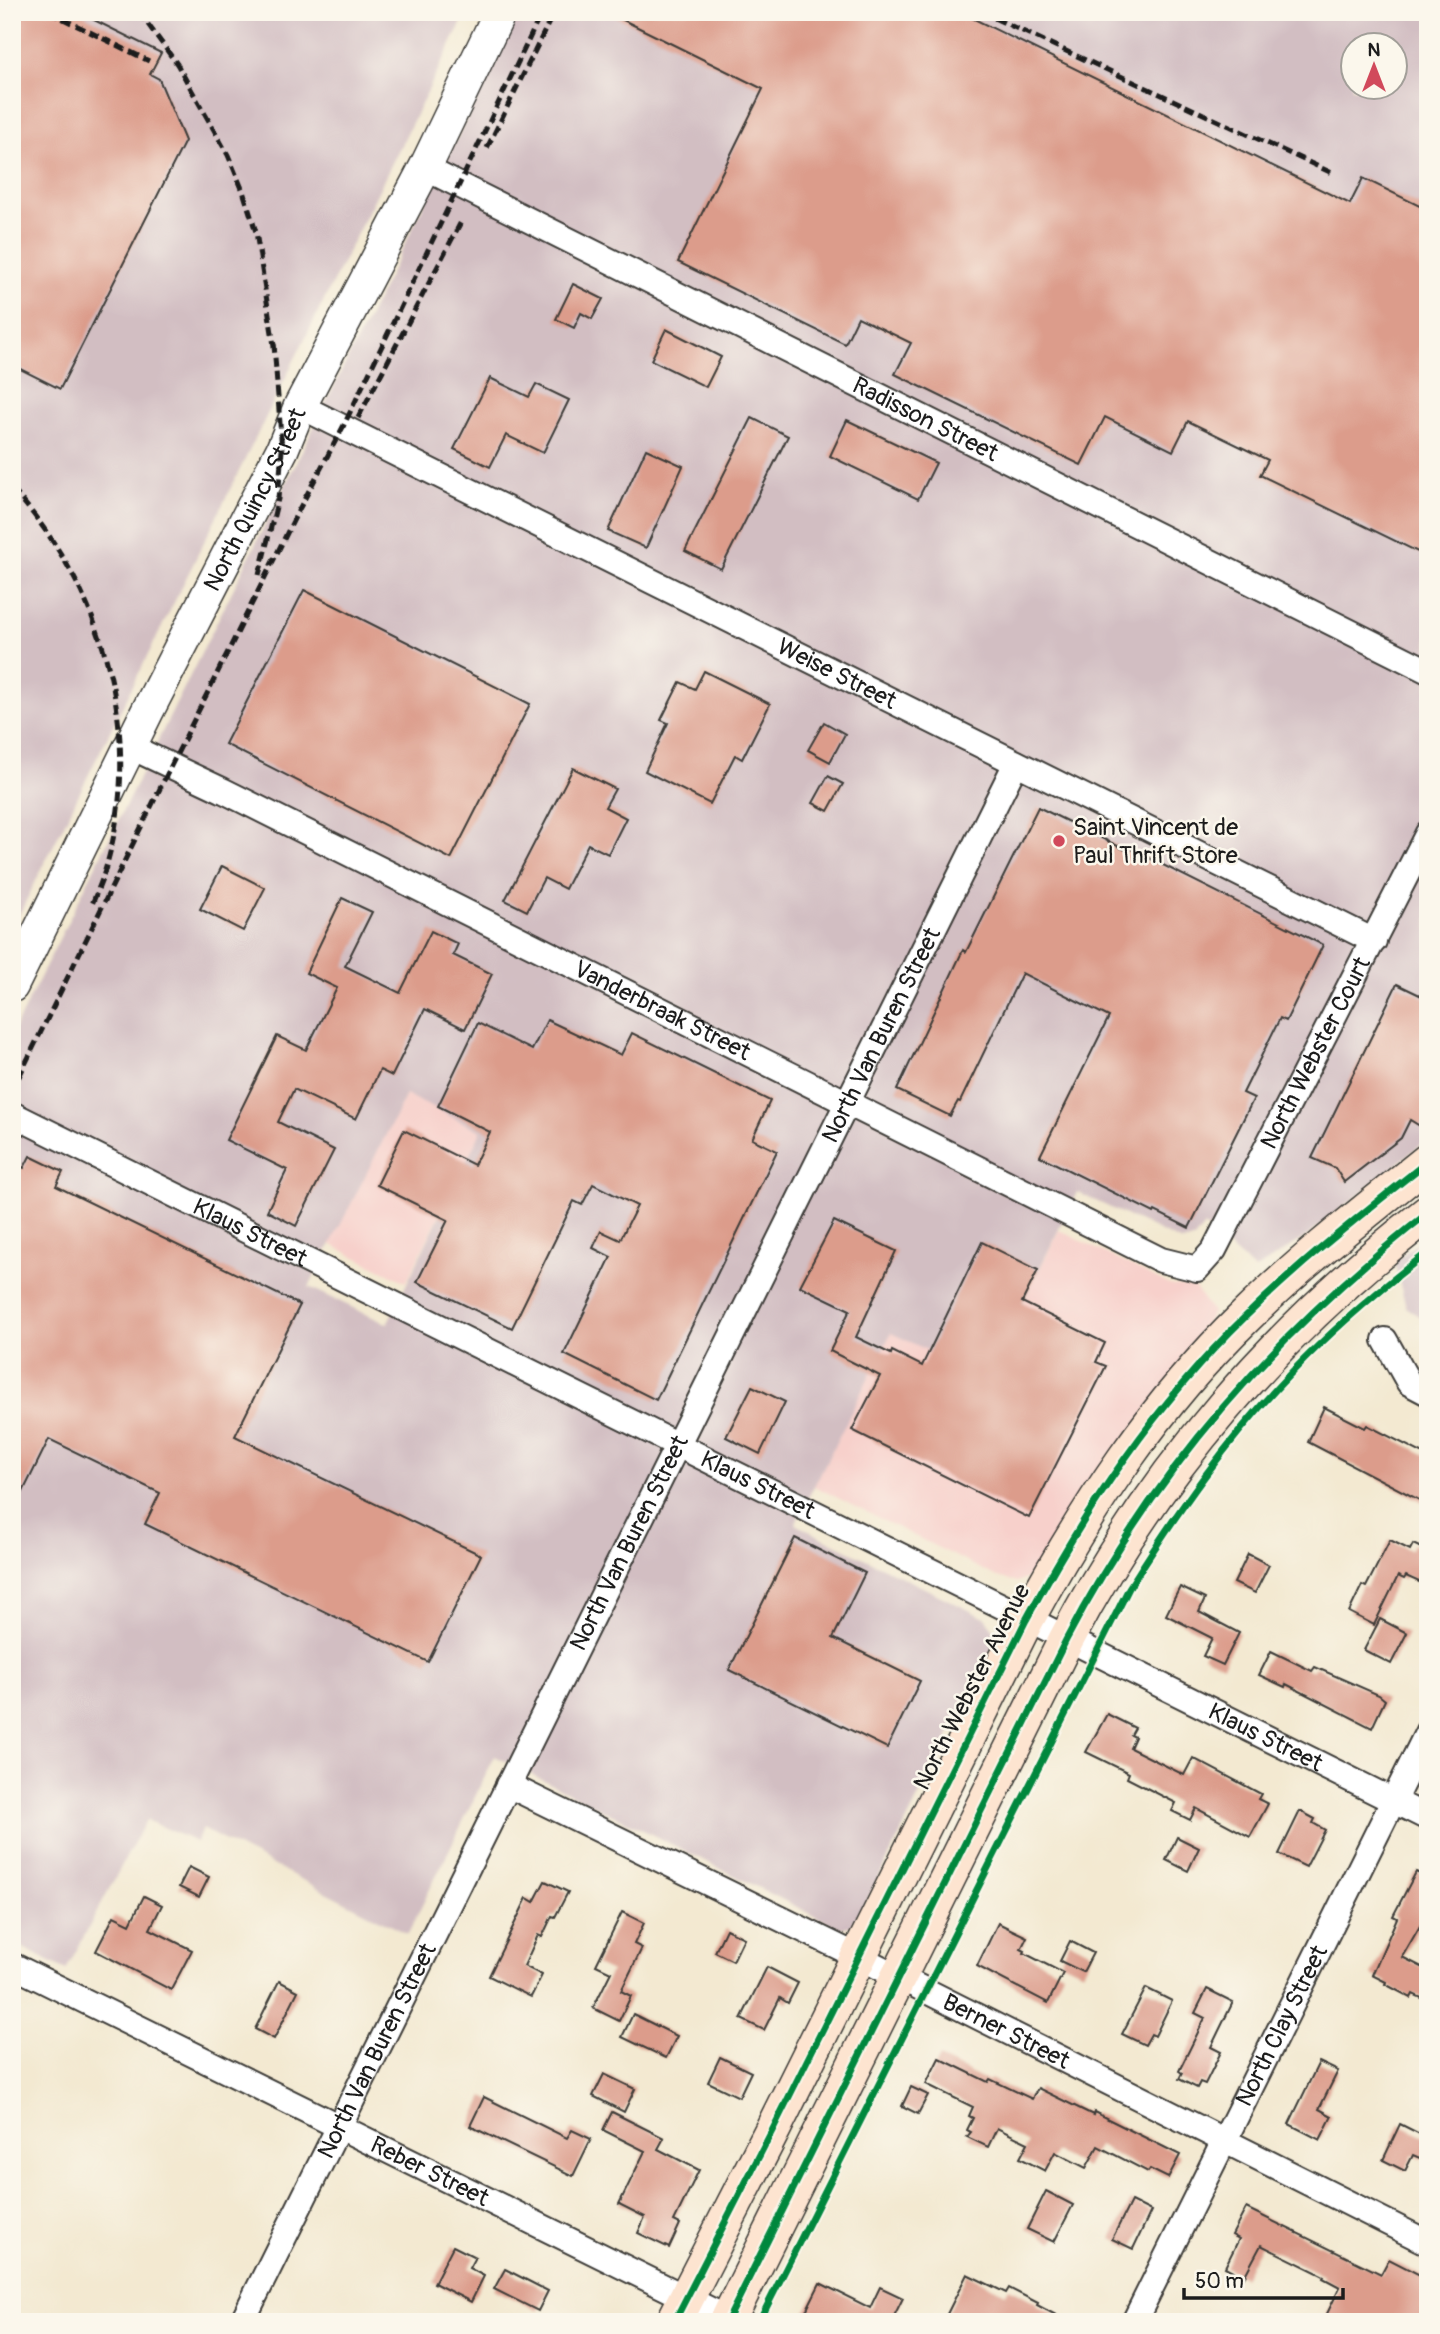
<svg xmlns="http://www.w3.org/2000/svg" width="1440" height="2334" viewBox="0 0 1440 2334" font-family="Pangolin,sans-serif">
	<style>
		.built { fill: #f7d0cb }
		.industrial { fill: #d2bec2; fill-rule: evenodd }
		.building { fill: #dc9c8b }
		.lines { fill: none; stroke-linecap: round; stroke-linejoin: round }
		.minor-casing { stroke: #3c3b37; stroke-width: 28 }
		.tertiary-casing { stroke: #3c3b37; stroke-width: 35 }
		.secondary-casing { stroke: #3c3b37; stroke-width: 38 }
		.minor { stroke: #fff; stroke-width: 24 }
		.tertiary { stroke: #fff; stroke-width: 32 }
		.secondary { stroke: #fde4d0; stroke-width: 35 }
		.rail { stroke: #1c1c1c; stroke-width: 5; stroke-dasharray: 10 5; stroke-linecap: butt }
		.cycleway-casing { stroke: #fbf7ec; stroke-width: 11 }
		.cycleway { stroke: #00873e; stroke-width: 7 }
		.poi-dot { fill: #d1495b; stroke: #fbf7ec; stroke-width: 2.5 }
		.labels { text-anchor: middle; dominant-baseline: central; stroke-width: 5; stroke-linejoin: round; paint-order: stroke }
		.street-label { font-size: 24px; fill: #1c1c1c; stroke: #fbf7ec }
		.poi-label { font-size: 24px; fill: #1c1c1c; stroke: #fbf7ec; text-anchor: start }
	</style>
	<rect width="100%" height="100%" fill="#fbf7ec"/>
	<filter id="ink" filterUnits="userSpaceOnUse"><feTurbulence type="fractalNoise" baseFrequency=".0143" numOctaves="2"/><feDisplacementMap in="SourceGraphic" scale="14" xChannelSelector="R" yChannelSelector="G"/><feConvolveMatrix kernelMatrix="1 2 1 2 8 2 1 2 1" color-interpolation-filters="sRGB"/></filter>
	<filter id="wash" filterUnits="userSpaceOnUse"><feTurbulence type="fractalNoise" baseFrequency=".00686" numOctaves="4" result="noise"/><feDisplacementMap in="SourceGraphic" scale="28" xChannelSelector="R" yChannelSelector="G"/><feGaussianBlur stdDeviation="1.57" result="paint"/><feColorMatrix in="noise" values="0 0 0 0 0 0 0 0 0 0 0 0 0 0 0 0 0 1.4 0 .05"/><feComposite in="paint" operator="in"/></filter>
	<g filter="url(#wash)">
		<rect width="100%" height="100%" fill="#f3e9d1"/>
		<g class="built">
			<polygon points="406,1095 482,1130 406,1282 330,1244"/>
			<polygon points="1059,1230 1167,1284 1174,1286 1194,1287 1212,1312 1198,1340 1031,1576 1017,1583 995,1576 814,1486 891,1332 986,1378"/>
		</g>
		<g class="industrial">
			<polygon points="12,12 467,12 12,929"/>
			<path d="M520 12H1428V1139L1307 1236 1255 1270 1204 1226 1194 1239 1182 1242 1077 1192 986 1378 891 1333 795 1524 985 1618 994 1630 995 1637 992 1649 889 1857 862 1911 851 1926 841 1928 831 1924 495 1756 408 1934 202 1829 196 1842 146 1820 66 1970 12 1942V1034ZM1352 46H1394V88H1352ZM406 1095 481 1131 387 1324 309 1287Z"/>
			<polygon points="1428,1234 1428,1326 1421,1317 1406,1307 1394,1262"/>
		</g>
		<g id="blocks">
			<g class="building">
				<polygon points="12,12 78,12 161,53 150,74 159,79 185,141 60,389 12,365"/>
				<polygon points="607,12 960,12 1350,204 1363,178 1428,210 1428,557 1260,475 1268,460 1188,421 1173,451 1105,417 1081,465 895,374 911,343 858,317 845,344 678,262 763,89"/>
				<polygon points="573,284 603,299 592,319 581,313 574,328 556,319"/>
				<polygon points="666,329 721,357 706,387 651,360"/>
				<polygon points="490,378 529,397 536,384 569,400 543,453 506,435 490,467 454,449"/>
				<polygon points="752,418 788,436 721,569 685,551"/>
				<polygon points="847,420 936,463 918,499 830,456"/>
				<polygon points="646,449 683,466 646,548 608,531"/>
				<polygon points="304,590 530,704 451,859 225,744"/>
				<polygon points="704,671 770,704 742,759 735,755 710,804 645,771 668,723 661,720 680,682 695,689"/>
				<polygon points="824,722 845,734 830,762 808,750"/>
				<polygon points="573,768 615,789 605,807 626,818 608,854 588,844 565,889 544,878 527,911 505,900"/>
				<polygon points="828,776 843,784 828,811 813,803"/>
				<polygon points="1038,807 1128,851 1129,848 1323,945 1286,1021 1280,1018 1243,1093 1254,1098 1189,1228 1155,1211 1154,1213 1040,1156 1109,1017 1022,973 960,1102 958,1101 950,1116 897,1090 963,950 966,952"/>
				<polygon points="222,866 265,888 243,931 200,909"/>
				<polygon points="342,898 372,912 345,966 400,993 431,931 458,944 453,955 492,974 465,1029 425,1009 392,1076 380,1070 356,1119 294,1089 278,1122 334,1150 296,1226 267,1211 287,1170 226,1140 277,1036 306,1050 337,988 306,973"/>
				<polygon points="1397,984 1428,999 1428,1120 1420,1126 1410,1120 1401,1138 1344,1182 1335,1168 1312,1158"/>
				<polygon points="547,1020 621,1055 632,1033 770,1101 752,1139 777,1151 656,1400 564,1354 611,1257 593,1248 601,1231 620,1240 637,1206 593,1184 582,1205 574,1201 512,1328 417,1282 448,1220 377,1185 404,1130 474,1165 490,1132 438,1106 478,1023 532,1050"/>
				<polygon points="30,1156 63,1172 56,1186 300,1305 235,1436 481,1555 428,1662 145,1524 160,1493 49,1439 12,1514 12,1162 24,1168"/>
				<polygon points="834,1221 896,1251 856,1337 891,1354 892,1351 922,1366 982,1242 1038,1270 1022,1302 1105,1343 1096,1362 1106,1366 1029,1518 852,1430 880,1376 830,1351 850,1310 800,1286"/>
				<polygon points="752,1386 785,1402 760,1454 726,1437"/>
				<polygon points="1324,1407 1365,1428 1367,1425 1428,1456 1428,1493 1423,1502 1308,1442"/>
				<polygon points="795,1538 865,1573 833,1638 920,1681 887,1748 729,1670"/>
				<polygon points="1390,1540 1410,1550 1413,1544 1428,1551 1428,1586 1406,1576 1404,1579 1398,1576 1374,1625 1349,1612 1362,1585 1366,1587"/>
				<polygon points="1248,1554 1269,1565 1255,1593 1234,1583"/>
				<polygon points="1180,1587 1205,1599 1199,1612 1239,1633 1223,1665 1203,1656 1212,1638 1166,1615"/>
				<polygon points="1380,1619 1407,1633 1391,1664 1364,1650"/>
				<polygon points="1271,1651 1312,1671 1315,1667 1379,1695 1385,1700 1372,1728 1286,1684 1285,1687 1259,1675"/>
				<polygon points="1107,1714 1135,1728 1131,1735 1135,1737 1130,1748 1184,1775 1193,1758 1261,1794 1258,1799 1268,1804 1250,1837 1196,1808 1190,1820 1172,1811 1176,1803 1127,1778 1129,1773 1086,1752"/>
				<polygon points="1300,1811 1315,1819 1313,1823 1325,1830 1306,1867 1279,1854"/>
				<polygon points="1177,1837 1199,1848 1188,1871 1166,1860"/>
				<polygon points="189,1867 209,1877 199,1897 179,1887"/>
				<polygon points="1416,1872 1428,1878 1428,1912 1402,1957 1428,1970 1428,2001 1413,1994 1411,1998 1385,1984 1386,1982 1372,1975 1397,1918 1393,1916"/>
				<polygon points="545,1881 568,1892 555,1917 552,1916 542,1937 538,1935 524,1966 542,1975 531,1997 489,1976 527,1898 534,1902"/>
				<polygon points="144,1896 162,1905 150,1929 192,1950 171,1990 96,1951 114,1916 130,1924"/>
				<polygon points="622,1912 644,1923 634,1944 642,1948 621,1991 631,1996 619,2021 593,2008 611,1972 596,1965"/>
				<polygon points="998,1923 1027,1937 1021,1949 1025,1951 1024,1953 1063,1973 1048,2003 977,1966"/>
				<polygon points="726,1929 744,1938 733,1961 715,1952"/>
				<polygon points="1070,1941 1093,1953 1083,1972 1060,1961"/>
				<polygon points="767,1967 798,1983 788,2003 780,1998 764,2030 741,2019"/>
				<polygon points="279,1981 298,1991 274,2039 255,2029"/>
				<polygon points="1146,1988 1172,2001 1155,2036 1151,2034 1145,2045 1122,2034"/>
				<polygon points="1207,1989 1233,2002 1211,2047 1221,2052 1205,2084 1200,2082 1197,2088 1179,2079 1182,2073 1179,2071 1205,2018 1195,2013"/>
				<polygon points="633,2014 677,2036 666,2058 622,2037"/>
				<polygon points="720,2057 751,2072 739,2097 708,2082"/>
				<polygon points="939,2058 988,2082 990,2079 1032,2099 1038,2088 1093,2115 1094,2112 1180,2155 1168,2178 1150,2169 1148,2172 1098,2146 1086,2168 1055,2152 1045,2171 1020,2158 1028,2143 997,2128 988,2147 967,2137 971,2132 967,2130 973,2118 969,2116 973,2107 926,2084"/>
				<polygon points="1319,2062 1338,2071 1319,2109 1332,2116 1320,2140 1289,2124"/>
				<polygon points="604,2074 635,2089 624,2112 593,2096"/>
				<polygon points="911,2087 928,2095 918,2114 902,2106"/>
				<polygon points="484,2097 567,2138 572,2130 591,2139 573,2176 470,2126"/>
				<polygon points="612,2112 664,2138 658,2149 699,2170 674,2221 680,2224 669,2248 638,2233 645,2217 619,2204 645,2151 603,2130"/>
				<polygon points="1400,2124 1428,2138 1428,2147 1422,2159 1413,2155 1405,2171 1383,2160"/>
				<polygon points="1046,2191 1073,2205 1054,2242 1027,2229"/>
				<polygon points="1131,2201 1151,2211 1133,2249 1112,2239"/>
				<polygon points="1246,2208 1381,2274 1389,2259 1428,2279 1428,2322 1323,2322 1340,2287 1323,2278 1324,2276 1261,2245 1244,2277 1225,2267 1239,2239 1232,2235"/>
				<polygon points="453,2246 475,2257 469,2268 484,2276 471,2302 434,2283"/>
				<polygon points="505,2269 548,2291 538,2311 494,2289"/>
				<polygon points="967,2274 1006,2293 1009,2288 1038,2303 1037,2305 1069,2322 943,2322"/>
				<polygon points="820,2283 870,2308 880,2287 903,2298 892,2320 896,2322 822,2322 805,2313"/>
			</g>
		</g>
	</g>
	<g filter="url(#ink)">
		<use href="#blocks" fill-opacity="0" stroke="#3c3b37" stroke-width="2"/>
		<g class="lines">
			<defs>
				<g id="minor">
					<path id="s1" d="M425 168 1428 671"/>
					<path id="s2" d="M300 406 1374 941"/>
					<path id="s3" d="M131 747 222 790 1161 1260 1197 1269 1214 1250 1428 833"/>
					<path id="s4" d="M12 1114 1428 1818"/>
					<polyline points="1385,1340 1409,1383 1428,1393"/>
					<path id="s5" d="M508 1785 859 1957 1428 2243"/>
					<path id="s6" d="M12 1965 735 2322"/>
					<path id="s7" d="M242 2322 1016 763"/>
					<path id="s8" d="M1134 2322 1428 1731"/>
				</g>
				<g id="tertiary">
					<path id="s9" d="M12 986 147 712 282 450 300 406 425 168 500 12"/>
				</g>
				<g id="secondary">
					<path d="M674 2322 774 2127 1026 1620C1086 1509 1155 1404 1246 1316 1303 1260 1366 1211 1428 1161"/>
					<path d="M727 2322 1066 1640C1156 1468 1276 1332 1428 1213"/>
				</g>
			</defs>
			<use href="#minor" class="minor-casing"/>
			<use href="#tertiary" class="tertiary-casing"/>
			<use href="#secondary" class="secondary-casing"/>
			<use href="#minor" class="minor"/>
			<use href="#tertiary" class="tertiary"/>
			<use href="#secondary" class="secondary"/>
			<g class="rail">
				<polyline points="49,12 149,61"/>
				<polyline points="139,12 177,64 228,155 243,191 256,232 275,352"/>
				<polyline points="981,12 1332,173"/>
				<polyline points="487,148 554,12"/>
				<polyline points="358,418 462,220"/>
				<path d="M12 489C104 589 145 736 106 867 102 881 96 894 91 907"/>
				<polyline points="259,575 278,499 282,450 274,344"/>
				<polyline points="12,1091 171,766 297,513 343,427 542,12"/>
			</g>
			<defs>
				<g id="cycleway">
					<path d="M674 2322 774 2127 1026 1620C1086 1509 1155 1404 1246 1316 1303 1260 1366 1211 1428 1161"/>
					<path d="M727 2322 1066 1640C1156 1468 1276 1332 1428 1213"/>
					<path d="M759 2322 1129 1588C1177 1512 1229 1437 1292 1372 1334 1328 1380 1289 1428 1252"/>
				</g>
			</defs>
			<use href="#cycleway" class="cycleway-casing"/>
			<use href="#cycleway" class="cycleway"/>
		</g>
	</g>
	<circle class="poi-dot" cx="1059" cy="841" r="7"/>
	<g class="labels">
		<g class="street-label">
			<text stroke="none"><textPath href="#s1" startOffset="560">Radisson Street</textPath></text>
			<text stroke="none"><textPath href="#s9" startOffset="544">North Quincy Street</textPath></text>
			<text stroke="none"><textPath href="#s2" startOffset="600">Weise Street</textPath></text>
			<text stroke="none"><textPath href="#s3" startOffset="593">Vanderbraak Street</textPath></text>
			<text stroke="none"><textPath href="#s7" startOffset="1437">North Van Buren Street</textPath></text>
			<text stroke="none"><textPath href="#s3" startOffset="1435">North Webster Court</textPath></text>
			<text stroke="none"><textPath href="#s4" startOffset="266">Klaus Street</textPath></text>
			<text stroke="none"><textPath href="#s4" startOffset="833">Klaus Street</textPath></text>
			<text stroke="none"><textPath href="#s7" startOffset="870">North Van Buren Street</textPath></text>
			<text transform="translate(972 1687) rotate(-63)">North Webster Avenue</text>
			<text stroke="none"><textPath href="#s4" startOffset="1400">Klaus Street</textPath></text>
			<text stroke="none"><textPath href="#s8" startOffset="331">North Clay Street</textPath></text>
			<text stroke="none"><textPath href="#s5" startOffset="556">Berner Street</textPath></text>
			<text stroke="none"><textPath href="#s7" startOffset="303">North Van Buren Street</textPath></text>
			<text stroke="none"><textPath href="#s6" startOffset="466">Reber Street</textPath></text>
		</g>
		<g class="poi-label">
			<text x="1073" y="827">Saint Vincent de<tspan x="1073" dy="28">Paul Thrift Store</tspan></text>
		</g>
	</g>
	<rect width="1440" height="2334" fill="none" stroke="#fbf7ec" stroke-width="42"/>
	<g transform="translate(1374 66)"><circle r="33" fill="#fbf7ec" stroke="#a29f99" stroke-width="2"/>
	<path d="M0-5L12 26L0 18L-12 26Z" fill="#d1495b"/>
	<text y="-10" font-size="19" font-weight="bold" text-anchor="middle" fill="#1c1c1c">N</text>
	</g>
	<path d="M1184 2288v10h159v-10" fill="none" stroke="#1c1c1c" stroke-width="3.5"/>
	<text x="1195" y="2288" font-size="21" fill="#1c1c1c" stroke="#fbf7ec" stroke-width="5" paint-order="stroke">50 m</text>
</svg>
